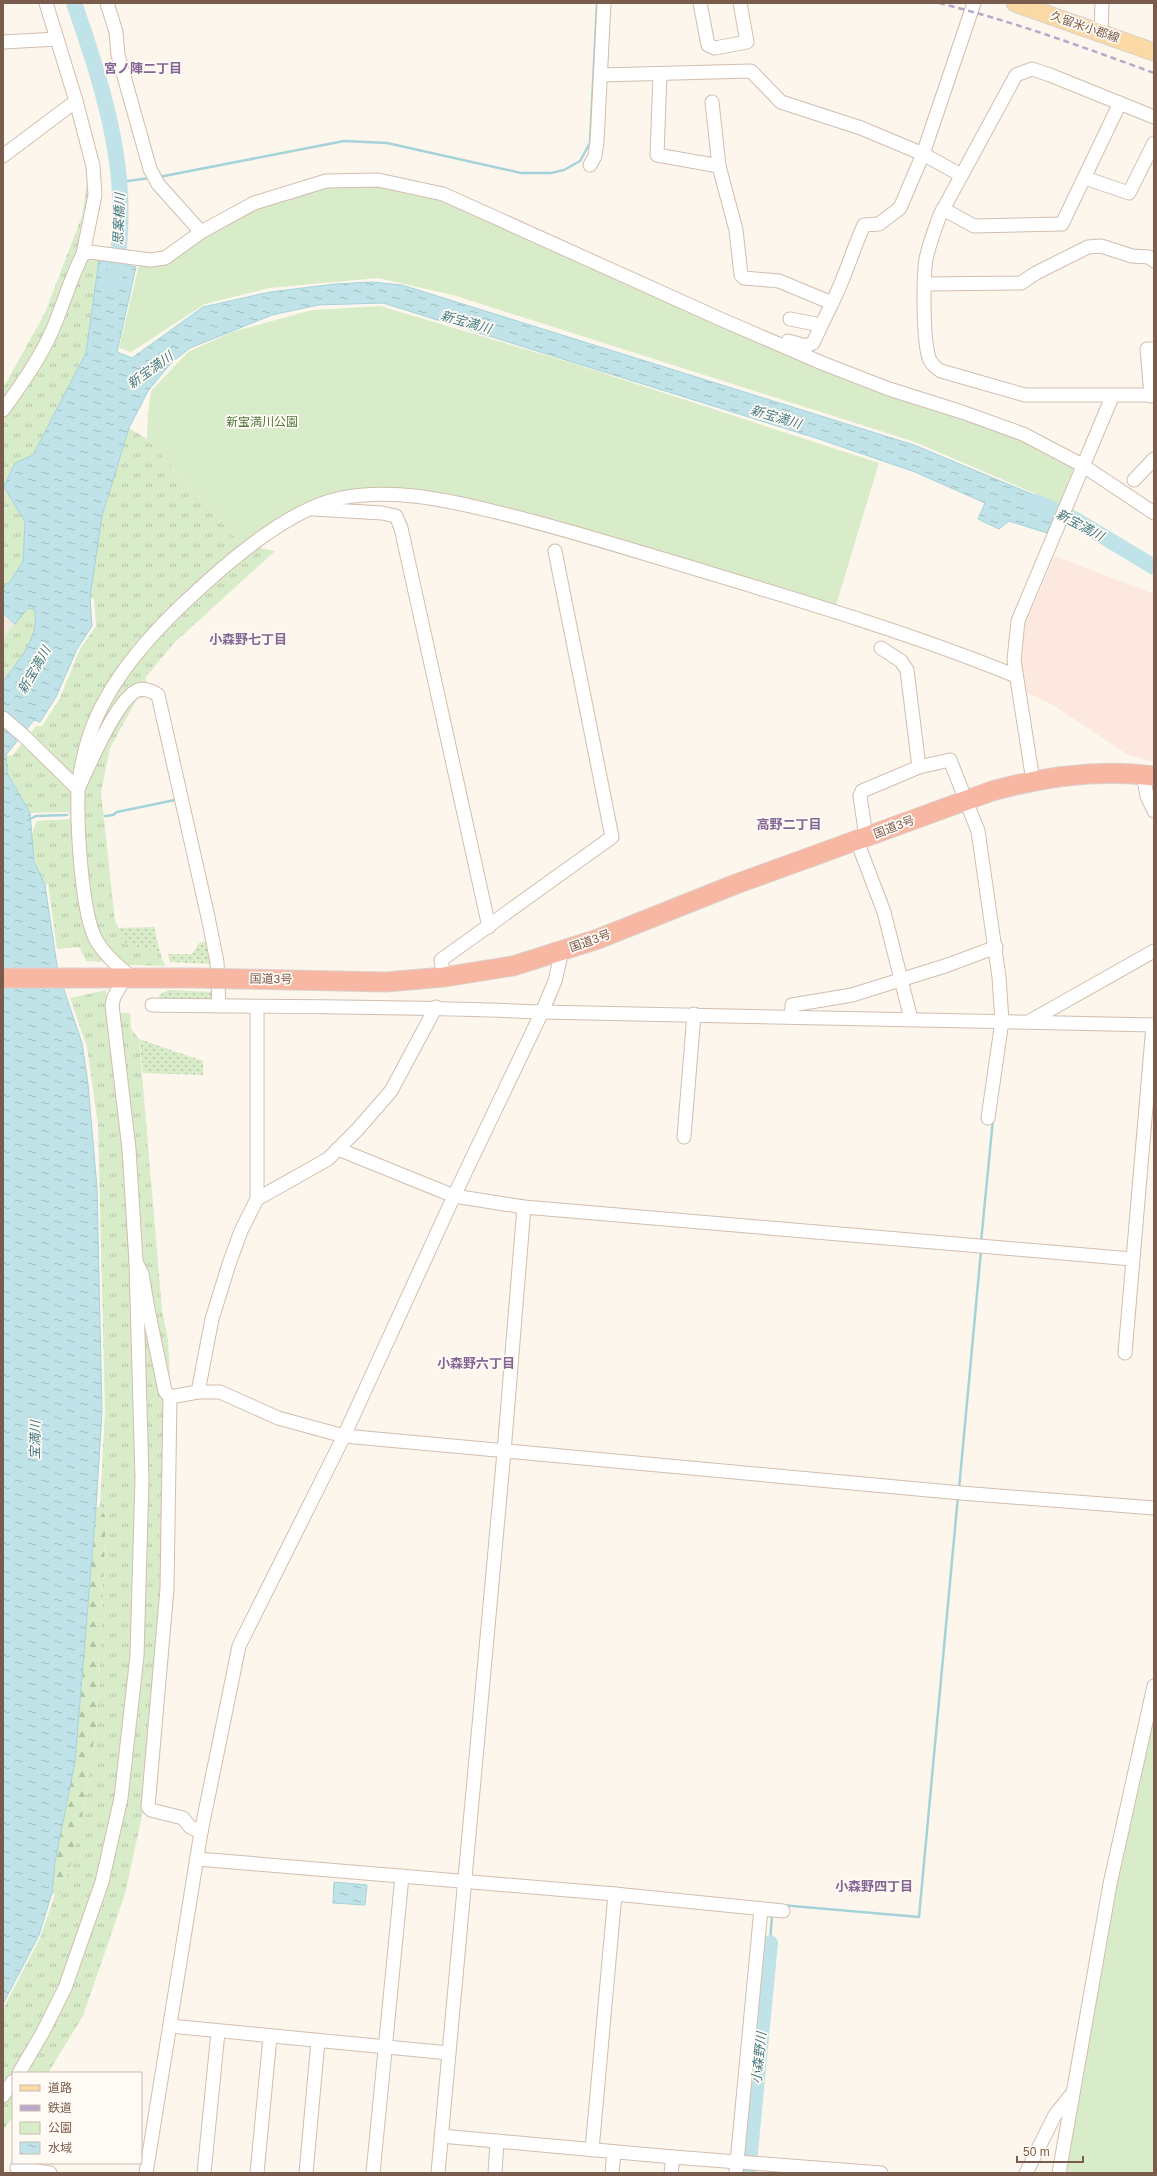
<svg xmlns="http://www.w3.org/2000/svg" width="1157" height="2176" viewBox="0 0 1157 2176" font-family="Arial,'Noto Sans JP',sans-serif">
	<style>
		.commercial { fill: #fde8e0 }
		.industrial { fill: #efe9e4 }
		.grass { fill: url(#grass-tufts) }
		.forest { fill: url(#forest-firs) }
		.park { fill: #d8ecc9 }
		.garden { fill: url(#garden-dots) }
		.water { fill: url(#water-ripples); stroke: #a5d3da }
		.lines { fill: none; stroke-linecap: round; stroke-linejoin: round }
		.stream { stroke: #a5d3da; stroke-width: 2.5 }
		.river { stroke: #bfe3e8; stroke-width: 16 }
		.minor-casing { stroke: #d1beb0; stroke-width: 15 }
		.major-casing { stroke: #dad1cd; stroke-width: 19 }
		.highway-casing { stroke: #dad1cd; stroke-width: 21 }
		.minor { stroke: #fff; stroke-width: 13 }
		.major { stroke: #fbd9a5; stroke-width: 17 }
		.highway { stroke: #f7b7a3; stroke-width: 19 }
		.rail { stroke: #b9a8c9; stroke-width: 2.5; stroke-dasharray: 6 4; stroke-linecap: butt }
		.highway-bridge-casing { stroke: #dad1cd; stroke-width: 21; stroke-linecap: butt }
		.highway-bridge { stroke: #f7b7a3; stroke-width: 19 }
		.labels { text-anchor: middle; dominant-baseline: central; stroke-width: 3.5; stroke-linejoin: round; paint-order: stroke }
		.street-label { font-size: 12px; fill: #7a5c4d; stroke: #fffaf3 }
		.park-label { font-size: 12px; fill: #537a41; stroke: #fffaf3 }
		.neighbourhood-label { font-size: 13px; font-weight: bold; fill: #846695; stroke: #fffaf3 }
		.water-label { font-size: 13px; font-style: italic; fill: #437c86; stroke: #fffaf3 }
	</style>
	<defs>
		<pattern id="grass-tufts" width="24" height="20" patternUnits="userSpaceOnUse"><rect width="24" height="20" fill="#d8ecc9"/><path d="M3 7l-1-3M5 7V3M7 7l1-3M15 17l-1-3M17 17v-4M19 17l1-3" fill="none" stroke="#b4c2a5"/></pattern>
		<pattern id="forest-firs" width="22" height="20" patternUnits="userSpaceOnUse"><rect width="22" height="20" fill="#d8ecc9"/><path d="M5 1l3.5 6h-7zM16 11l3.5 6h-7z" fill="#b4c2a5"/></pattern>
		<pattern id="garden-dots" width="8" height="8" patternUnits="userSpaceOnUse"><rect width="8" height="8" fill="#d8ecc9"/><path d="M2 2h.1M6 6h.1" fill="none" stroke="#b4c2a5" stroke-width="1.8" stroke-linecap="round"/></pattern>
		<pattern id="water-ripples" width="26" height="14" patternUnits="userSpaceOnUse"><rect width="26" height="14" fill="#bfe3e8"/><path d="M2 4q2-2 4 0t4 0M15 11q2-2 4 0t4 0" fill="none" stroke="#a0bbbe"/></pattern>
	</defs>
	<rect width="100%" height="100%" fill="#fdf6ec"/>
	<polygon class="commercial" points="1055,556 1154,594 1154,762 1127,754 1053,705 1025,692 1021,649 1026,623"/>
	<polygon class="industrial" points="3,613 15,624 3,638"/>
	<g class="grass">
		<polygon points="89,169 91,257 99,260 86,353 33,455 15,463 4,487 25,522 23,561 12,580 3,588 3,388 45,313 82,216"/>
		<path d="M129 428 147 439 241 544 275 551 173 644 145 678 152 695 137 699 110 748 101 792 115 921 127 945 160 952 165 966 129 965 111 952 100 962 86 961 79 947 57 949 48 884 45 885C36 866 25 841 37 821L70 819 69 812 30 813 7 773 6 755 12 756 36 726H42L59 700 80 649 96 626 94 599 90 597 102 516Z"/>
		<path d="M28 607 35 609C41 637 18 660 3 682V638Z"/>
		<polygon points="106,990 109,1013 130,1013 131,1029 139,1039 162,1310 168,1340 171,1393 166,1544 144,1807 125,1894 83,2016 48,2073 13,2073 13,2117 3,2130 3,2009 40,1938 55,1895 63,1889 81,1825 97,1720 106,1518 100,1506 105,1410 98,1125 87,1047 70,998"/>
	</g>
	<polygon class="forest" points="100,1506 106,1518 97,1720 81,1825 63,1890 55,1895 52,1893 55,1862 75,1762 96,1508"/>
	<g class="park">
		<polygon points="339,185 382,185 426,195 461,207 1021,439 1074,468 1059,504 915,442 453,295 378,278 269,288 205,304 131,352 119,348 139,265 253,209 302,194"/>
		<polygon points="380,306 572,363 879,463 836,605 537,518 372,490 280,521 241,544 147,439 148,414 151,391 188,352 232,332 312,310"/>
		<polygon points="1154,1705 1154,2173 1067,2173 1071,2129 1117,1862"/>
	</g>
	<g class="garden">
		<polygon points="154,927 160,952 127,945 117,928"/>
		<polygon points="208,941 212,964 170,962 168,954 192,954 199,943"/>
		<polygon points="169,990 212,992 211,1003 160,1001 159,995"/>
		<polygon points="139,1039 203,1061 203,1075 143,1073"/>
	</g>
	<g class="water">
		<path d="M99 260 136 267 117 352 132 358 203 307 270 292 335 284 372 282 402 285 914 445 1058 505 1047 533 1009 521 999 529 978 519 985 503 915 472 819 439 383 303 318 305 272 315 190 348 171 363 148 391 129 428 102 516 90 597 92 626 77 649 56 697 40 722 34 720 6 755 7 773 30 813 34 861 45 885 58 972 82 1043 88 1084 97 1188 102 1412 96 1508 75 1762 55 1862 52 1893 39 1935 3 2004V682C18 660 41 637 34 609L28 608 15 624 3 613V588L12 579 23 561 25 522 4 487 15 463 33 455 86 353Z"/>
		<polygon points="334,1882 367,1885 365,1905 333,1903"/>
	</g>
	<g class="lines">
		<g class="stream">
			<polyline points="159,177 344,141 387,143 521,173 551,173 564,170 580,161 590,143 597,3"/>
			<polyline points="120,182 150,178"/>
			<polyline points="105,816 113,815 117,812 175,800"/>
			<polyline points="28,820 36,816 67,815"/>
			<polyline points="981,1242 993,1119"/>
			<polyline points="959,1489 981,1251"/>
			<polyline points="781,1905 919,1917 958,1496"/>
			<polyline points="770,1943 772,1915"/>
		</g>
		<g class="river">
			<path d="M74 3C106 95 135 186 113 284"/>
			<polyline points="1036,502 1076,520 1154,567"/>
			<polyline points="748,2173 770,1943"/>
		</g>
		<defs>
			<g id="minor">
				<polyline points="107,3 116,32 118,55 150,169 158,184 201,232"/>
				<polyline points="700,3 708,45 715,48 747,42 740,3"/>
				<polyline points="1101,33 1102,3"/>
				<polyline points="3,42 57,39"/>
				<polyline points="660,74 657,155 719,166"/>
				<polyline points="601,75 751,71 781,102 861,128 923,154 961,175"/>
				<polyline points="76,101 93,166 95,195 83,254"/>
				<path d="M712 102 719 166 736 230 741 275 744 278 779 281 832 303C845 278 852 251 864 225L879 224 900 208 923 154 974 3"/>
				<path d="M1154 117 1050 75 1032 69 1016 75 940 215C935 229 929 244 926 259 923 279 923 340 929 358 931 364 936 368 941 371L1025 395H1154"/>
				<polyline points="3,156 76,101 46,3"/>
				<polyline points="590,165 595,156 597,142 604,3"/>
				<polyline points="1085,178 1129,193 1154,143"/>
				<polyline points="943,209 974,226 1062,224 1120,103"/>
				<polyline points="925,284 1021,283 1036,273 1088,247 1101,246 1132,256 1149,257 1154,261"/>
				<polyline points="790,319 821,325"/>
				<polyline points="788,341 806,346 813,343 832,303"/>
				<polyline points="1151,396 1147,349 1154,349"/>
				<path d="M3 410C21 385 39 360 52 331 63 306 70 279 83 254L90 252 150 260 165 258 201 232 254 203 326 181 378 180 443 194 718 318 822 363 889 389 962 412 1023 434 1082 465 1154 513"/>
				<polyline points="1134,480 1154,459"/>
				<polyline points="313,509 382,513 396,516 401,528 489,927"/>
				<polyline points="881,648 901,661 907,670 919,767 950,760 978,831 999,977 1002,1021 988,1118"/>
				<path d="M3 718 25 737 78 789C88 768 117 698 138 690 145 688 152 691 158 695L208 917 217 962 219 1006"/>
				<polyline points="1143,774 1147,796 1154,811"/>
				<polyline points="1033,781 1014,660 1018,621 1112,397"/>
				<polyline points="866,837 860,796 862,791 919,767"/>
				<polyline points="857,841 884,912 911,1019"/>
				<polyline points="562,951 555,981 542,1012 1154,1025"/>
				<polyline points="444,977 441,960 612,837 555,551"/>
				<path d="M133 979C120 967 105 956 96 940 81 911 77 825 78 790 79 776 82 763 85 751 98 694 142 643 183 604 223 566 287 509 341 498 392 488 442 499 492 511 556 526 619 546 683 565 795 599 908 632 1016 676"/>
				<polyline points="791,1017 792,1005 852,995 948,965 996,947"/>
				<polyline points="1030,1021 1154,951"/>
				<polyline points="684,1137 694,1014"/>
				<polyline points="338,1149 454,1196 524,1207 1132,1259"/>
				<polyline points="257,1199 328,1159 357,1130 391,1091 436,1007"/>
				<polyline points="136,1262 142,1274 148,1309 165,1391 170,1397 198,1392 220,1392 278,1418 344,1436 961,1493 1154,1508"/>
				<polyline points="1125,1353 1153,1025"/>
				<polyline points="198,1392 212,1319 229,1264 241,1231 257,1199 257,1007"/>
				<polyline points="170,1397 167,1589 148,1807 151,1810 183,1818 190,1827 201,1832"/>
				<polyline points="198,1859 615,1894 783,1911"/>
				<polyline points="170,2026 449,2053"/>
				<polyline points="19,2073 43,2032 65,1988 102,1882 121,1798 137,1656 142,1479 136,1262 129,1149 112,1005 114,997 124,979"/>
				<polyline points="3,2096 13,2081"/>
				<polyline points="441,2136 673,2157 881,2173"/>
				<polyline points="592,2150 615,1894"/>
				<polyline points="17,2168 50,2173"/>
				<path d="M146 2173 201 1832 239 1646 344 1436 454 1196 542 1012C412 1006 282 1007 152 1005"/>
				<polyline points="204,2173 218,2032"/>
				<polyline points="257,2173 270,2037"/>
				<polyline points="306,2173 318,2041"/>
				<polyline points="373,2173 402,1876"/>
				<polyline points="438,2173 504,1452 524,1207"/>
				<polyline points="495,2173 497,2141"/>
				<polyline points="612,2173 614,2152"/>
				<polyline points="671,2173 673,2157"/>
				<polyline points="736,2173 761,1909"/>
				<polyline points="1026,2173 1055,2115 1071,2095"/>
				<polyline points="1059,2173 1110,1884 1154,1686"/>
			</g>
			<polyline id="major" points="1015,3 1154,52"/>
			<g id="highway">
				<polyline points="3,978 197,978"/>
				<path d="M241 979 386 982 444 977 513 966 598 939 736 884 992 791C1043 777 1101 769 1154 776"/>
			</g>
		</defs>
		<use href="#minor" class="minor-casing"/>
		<use href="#major" class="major-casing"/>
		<use href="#highway" class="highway-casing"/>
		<use href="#minor" class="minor"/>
		<use href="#major" class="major"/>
		<use href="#highway" class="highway"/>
		<path class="rail" d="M939 3C1012 21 1083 47 1154 73"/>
		<defs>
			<polyline id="highway-bridge" points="197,978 241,979"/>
		</defs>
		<use href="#highway-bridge" class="highway-bridge-casing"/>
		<use href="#highway-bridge" class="highway-bridge"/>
	</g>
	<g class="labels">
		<g class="street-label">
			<text transform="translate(1085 27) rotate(19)">久留米小郡線</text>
			<text transform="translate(894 827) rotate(-21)">国道3号</text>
			<text transform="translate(590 941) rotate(-20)">国道3号</text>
			<text transform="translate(271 979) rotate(1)">国道3号</text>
		</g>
		<g class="park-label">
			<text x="262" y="422">新宝満川公園</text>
		</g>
		<g class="neighbourhood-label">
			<text x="143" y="68">宮ノ陣二丁目</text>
			<text x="248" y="639">小森野七丁目</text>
			<text x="789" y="824">高野二丁目</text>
			<text x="476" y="1363">小森野六丁目</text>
			<text x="874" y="1886">小森野四丁目</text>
		</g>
		<g class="water-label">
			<text transform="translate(119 219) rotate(-88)">思案橋川</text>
			<text transform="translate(466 322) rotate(16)">新宝満川</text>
			<text transform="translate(150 370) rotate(-36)">新宝満川</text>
			<text transform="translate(776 417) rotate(17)">新宝満川</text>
			<text transform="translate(1080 525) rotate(28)">新宝満川</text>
			<text transform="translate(34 670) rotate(-60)">新宝満川</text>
			<text transform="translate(35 1440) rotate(-89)">宝満川</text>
			<text transform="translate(759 2058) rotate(-84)">小森野川</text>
		</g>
	</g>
	<rect width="1157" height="2176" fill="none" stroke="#7a5c4d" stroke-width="8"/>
	<rect x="12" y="2072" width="130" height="92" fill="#fffaf3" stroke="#cabbb1"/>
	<rect x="20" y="2085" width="20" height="6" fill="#fbd9a5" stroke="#cabbb1"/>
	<text x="48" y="2092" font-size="12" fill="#7a5c4d">道路</text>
	<rect x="20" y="2105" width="20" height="6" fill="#b9a8c9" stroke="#cabbb1"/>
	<text x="48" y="2112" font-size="12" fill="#7a5c4d">鉄道</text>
	<rect x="20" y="2122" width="20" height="12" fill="#d8ecc9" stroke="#cabbb1"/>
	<text x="48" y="2132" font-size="12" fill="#7a5c4d">公園</text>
	<rect x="20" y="2142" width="20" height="12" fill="url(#water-ripples)" stroke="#cabbb1"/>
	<text x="48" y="2152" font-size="12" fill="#7a5c4d">水域</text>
	<path d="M1017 2156v6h66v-6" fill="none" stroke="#7a5c4d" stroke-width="2"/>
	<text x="1023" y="2156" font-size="12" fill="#7a5c4d" stroke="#fffaf3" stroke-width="3" paint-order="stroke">50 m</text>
</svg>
